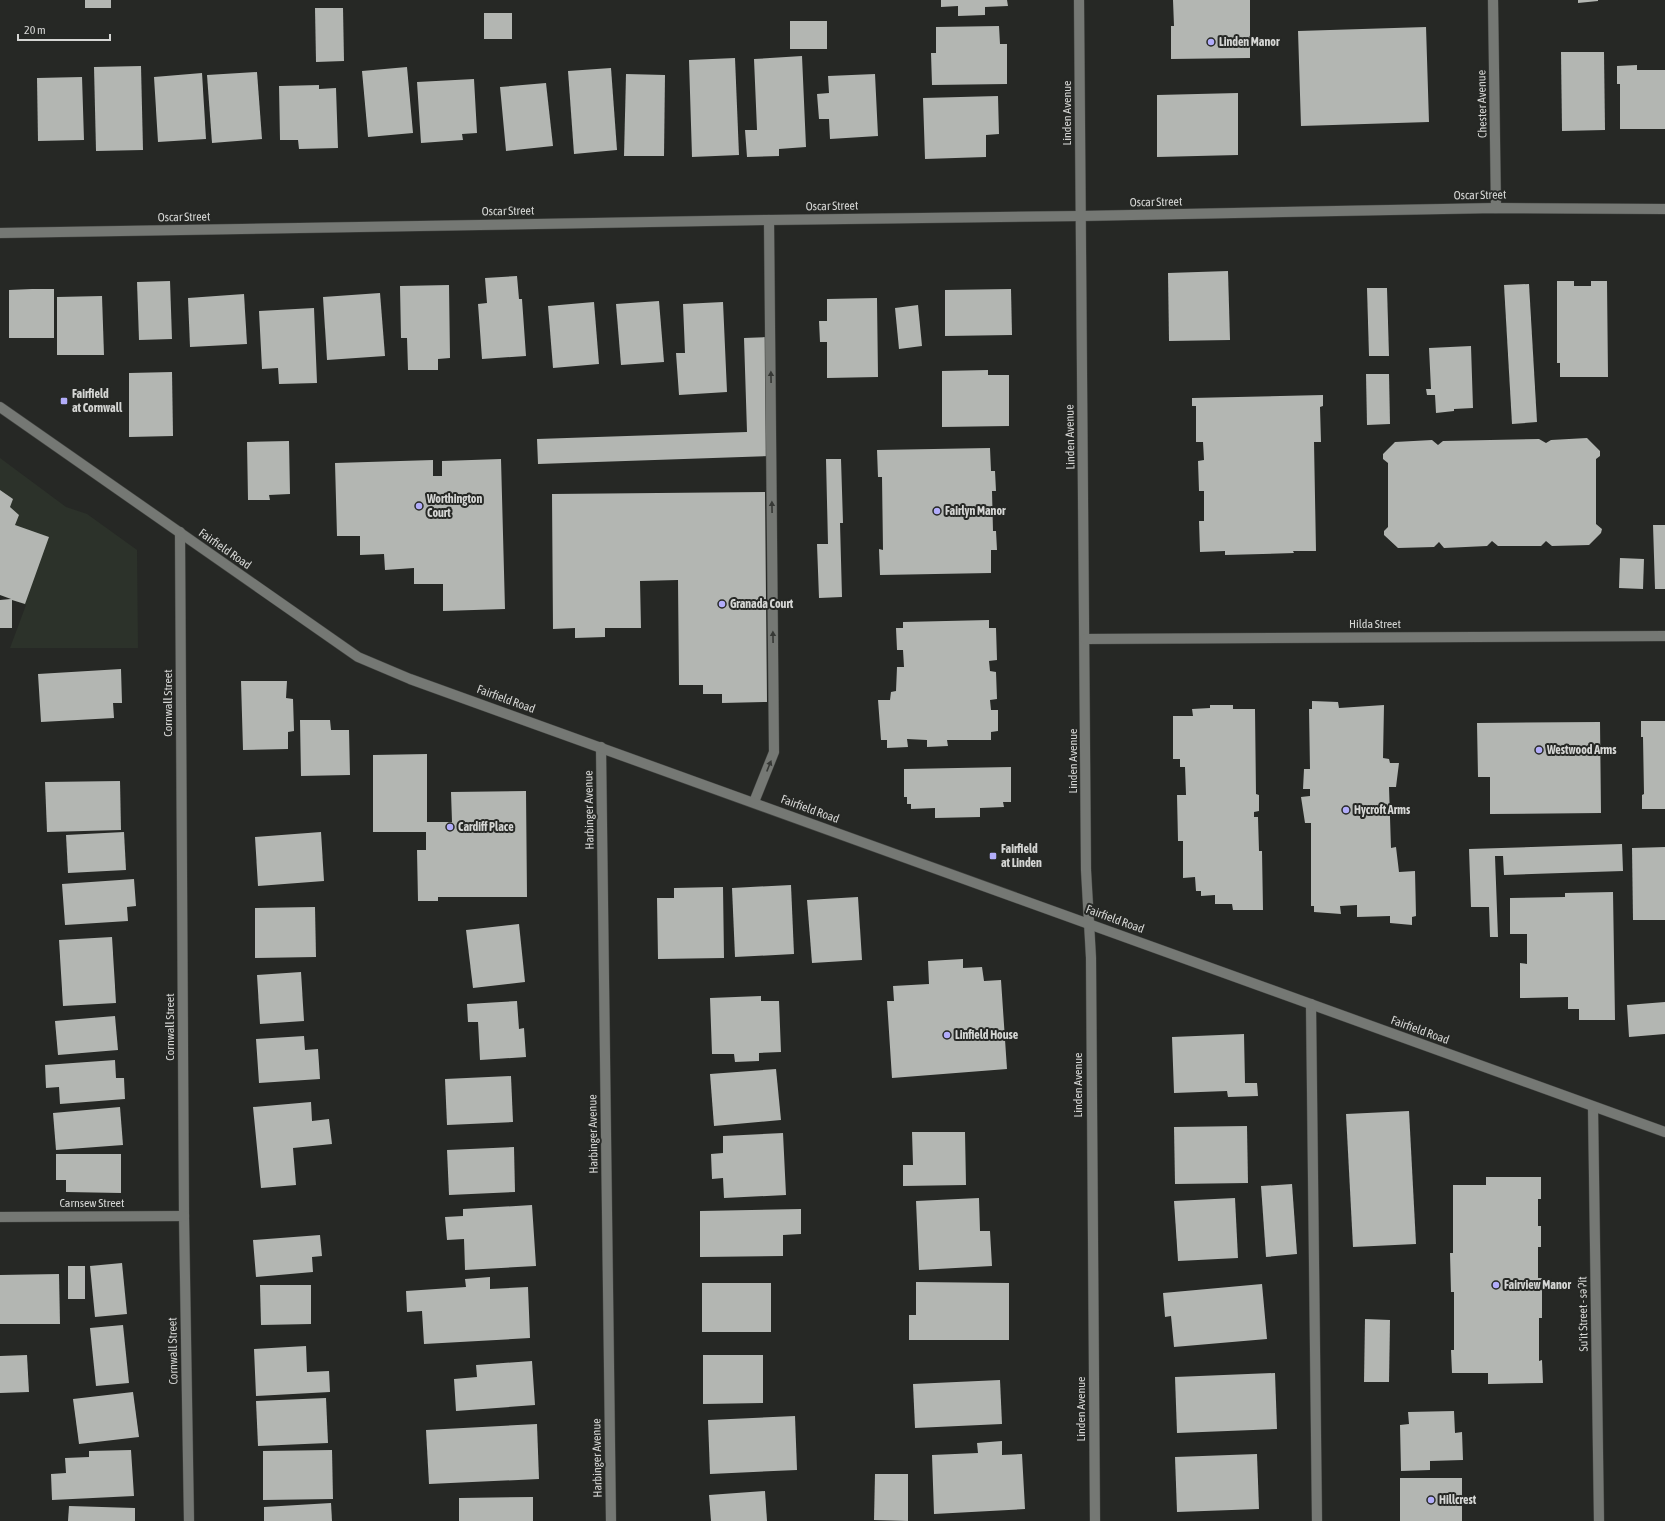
<svg xmlns="http://www.w3.org/2000/svg" width="1665" height="1521" viewBox="0 0 1665 1521" font-family="'Asap Condensed',sans-serif">
	<style>
		.built { fill: #2c322a }
		.building { fill: #b3b6b2 }
		.lines { fill: none; stroke-linecap: round; stroke-linejoin: round }
		.lane-casing { stroke: #424441; stroke-width: 11 }
		.street-casing { stroke: #424441; stroke-width: 11 }
		.secondary-casing { stroke: #424441; stroke-width: 11 }
		.lane { stroke: #757874; stroke-width: 10 }
		.street { stroke: #757874; stroke-width: 10 }
		.secondary { stroke: #757874; stroke-width: 10 }
		.oneway { fill: #363835 }
		.poi-dot { fill: #b2adfa; stroke: #262825; stroke-width: 1.5 }
		.labels { text-anchor: middle; dominant-baseline: central; stroke-width: 4; stroke-linejoin: round; paint-order: stroke }
		.poi-label { font-size: 12px; font-weight: bold; fill: #d5d6d4; stroke: #262825; text-anchor: start }
		.street-label { font-size: 12px; fill: #d5d6d4; stroke: #262825 }
	</style>
	<rect width="100%" height="100%" fill="#262825"/>
	<polygon class="built" points="0,458 66,507 87,514 137,550 138,648 10,648 26,605 0,595"/>
	<g class="building">
		<rect x="85" y="0" width="26" height="8"/>
		<polygon points="941,0 1007,0 1008,6 985,7 985,15 958,16 958,6 941,7"/>
		<polygon points="1173,0 1250,0 1250,58 1171,59 1171,26 1174,26"/>
		<polygon points="1578,0 1598,0 1598,1 1578,3"/>
		<polygon points="315,8 343,8 344,61 316,62"/>
		<rect x="484" y="13" width="28" height="26"/>
		<rect x="790" y="21" width="37" height="28"/>
		<polygon points="999,26 1000,44 1007,44 1007,84 932,85 931,53 936,53 936,27"/>
		<polygon points="1426,27 1429,122 1301,126 1298,31"/>
		<polygon points="1561,52 1604,52 1605,130 1562,131"/>
		<polygon points="802,56 806,147 779,149 779,156 747,157 745,130 757,130 754,59"/>
		<polygon points="735,58 739,155 692,157 689,60"/>
		<polygon points="1637,65 1637,70 1665,70 1665,129 1620,129 1620,84 1617,84 1617,66"/>
		<polygon points="141,66 143,150 96,151 94,67"/>
		<polygon points="407,67 413,133 368,137 362,71"/>
		<polygon points="611,68 617,150 574,154 568,71"/>
		<polygon points="257,72 262,139 212,143 207,75"/>
		<polygon points="202,73 206,139 158,142 154,77"/>
		<polygon points="626,74 665,75 664,156 624,156"/>
		<polygon points="875,74 878,136 830,139 829,119 819,119 817,94 829,93 828,76"/>
		<polygon points="82,77 84,140 38,141 37,78"/>
		<polygon points="474,79 477,133 462,134 463,140 421,143 417,82"/>
		<polygon points="546,83 553,146 506,151 500,87"/>
		<polygon points="319,85 319,89 336,88 338,148 299,149 298,140 280,140 279,86"/>
		<polygon points="1238,93 1238,155 1157,157 1157,95"/>
		<polygon points="998,96 999,134 986,135 986,157 925,159 923,98"/>
		<polygon points="1228,271 1230,340 1169,341 1168,273"/>
		<polygon points="517,276 519,299 522,299 526,356 482,359 478,304 487,303 485,278"/>
		<polygon points="170,281 172,339 139,340 137,282"/>
		<polygon points="1557,281 1574,281 1574,286 1591,286 1591,281 1607,281 1608,377 1560,377 1560,363 1557,363"/>
		<polygon points="1529,284 1537,422 1512,424 1504,285"/>
		<polygon points="449,285 450,358 438,359 438,370 408,370 407,338 401,338 400,286"/>
		<polygon points="1367,288 1387,288 1389,356 1369,356"/>
		<polygon points="32,289 54,289 54,338 9,338 9,290"/>
		<polygon points="1011,289 1012,335 945,336 945,290"/>
		<polygon points="380,293 385,356 327,360 323,297"/>
		<polygon points="244,294 247,344 190,347 188,298"/>
		<polygon points="102,296 104,355 57,355 57,297"/>
		<polygon points="877,298 878,377 827,378 827,342 820,342 819,321 827,321 827,299"/>
		<polygon points="659,301 664,362 621,365 616,304"/>
		<polygon points="594,302 599,364 553,368 548,306"/>
		<polygon points="723,302 727,392 679,395 676,353 685,353 683,304"/>
		<polygon points="918,305 922,346 899,349 895,308"/>
		<polygon points="314,308 317,383 279,384 278,368 262,369 259,311"/>
		<polygon points="767,337 771,456 538,464 537,439 747,432 744,338"/>
		<polygon points="1471,346 1473,408 1454,409 1454,411 1436,413 1435,395 1427,395 1426,389 1431,389 1429,348"/>
		<polygon points="988,370 988,375 1009,375 1009,426 942,427 942,371"/>
		<polygon points="172,372 173,436 129,437 129,373"/>
		<polygon points="1366,374 1389,374 1390,424 1367,425"/>
		<polygon points="1323,395 1323,406 1320,407 1321,442 1314,442 1316,551 1293,551 1294,553 1225,555 1225,551 1200,552 1199,521 1204,521 1204,491 1199,491 1198,461 1204,460 1203,442 1196,442 1196,406 1192,406 1192,398"/>
		<polygon points="1587,438 1600,451 1600,456 1596,459 1596,524 1602,529 1601,533 1589,545 1552,546 1546,541 1541,546 1498,546 1492,541 1487,546 1444,548 1439,542 1434,547 1398,548 1384,535 1384,531 1388,527 1388,463 1383,459 1383,454 1395,442 1432,440 1438,445 1443,441 1539,439 1546,443 1551,440"/>
		<polygon points="289,441 290,494 269,495 270,500 248,500 247,442"/>
		<polygon points="990,448 991,471 995,471 996,491 992,491 993,531 996,531 997,550 991,550 991,573 880,575 879,549 883,550 882,477 878,477 877,450"/>
		<polygon points="501,459 505,609 443,611 443,584 414,584 414,568 385,570 384,554 360,555 360,536 337,536 335,463 433,460 433,476 442,476 442,461"/>
		<polygon points="826,459 841,459 843,523 840,523 842,597 819,598 817,544 828,544"/>
		<polygon points="0,490 13,499 10,507 19,515 15,525 49,537 25,604 12,600 12,628 0,628 0,600 11,599 0,595"/>
		<polygon points="765,492 767,702 722,703 722,694 703,694 703,685 679,685 678,580 640,581 641,628 605,628 605,637 575,638 575,628 553,629 552,494"/>
		<polygon points="1653,525 1665,525 1665,589 1655,589"/>
		<polygon points="1620,558 1644,559 1643,589 1619,588"/>
		<polygon points="989,620 989,628 996,628 997,660 989,661 990,671 996,672 997,699 990,700 991,710 998,710 998,731 991,732 991,740 947,740 948,746 927,747 927,740 907,739 908,747 887,748 887,740 881,740 878,700 890,700 891,692 896,691 897,667 904,667 903,650 897,650 896,628 903,628 903,622"/>
		<polygon points="121,669 122,703 113,703 114,718 41,722 38,674"/>
		<polygon points="241,681 287,681 286,698 293,699 294,731 288,732 288,749 243,750"/>
		<polygon points="1312,701 1338,702 1339,708 1384,705 1383,758 1389,759 1390,763 1399,763 1396,787 1389,787 1391,848 1396,847 1399,872 1415,871 1416,916 1412,917 1412,925 1390,923 1390,916 1357,917 1357,905 1340,906 1341,914 1314,912 1314,906 1311,906 1311,823 1305,823 1301,797 1310,796 1310,789 1303,789 1304,769 1310,769 1309,709 1312,709"/>
		<polygon points="1210,705 1233,705 1233,709 1255,709 1256,794 1259,795 1259,811 1254,812 1254,817 1258,817 1259,851 1262,851 1263,910 1233,910 1232,904 1215,904 1215,895 1201,896 1201,891 1196,891 1195,877 1183,878 1183,841 1178,841 1177,795 1186,795 1185,767 1180,767 1180,759 1173,759 1173,716 1193,716 1192,709 1210,708"/>
		<polygon points="300,720 330,720 331,730 349,730 350,775 301,776"/>
		<polygon points="1641,721 1665,721 1665,809 1642,809 1642,795 1644,794 1643,737 1641,737"/>
		<polygon points="1600,722 1601,813 1490,814 1490,777 1478,777 1477,723"/>
		<polygon points="427,754 427,822 452,822 451,792 526,791 527,897 438,897 438,901 418,901 417,850 426,850 426,832 373,832 373,755"/>
		<polygon points="1011,767 1011,802 1003,802 1004,807 980,808 980,817 935,818 935,808 911,809 911,804 907,804 907,797 904,797 904,769"/>
		<polygon points="120,781 121,830 47,832 45,782"/>
		<polygon points="124,832 126,870 68,873 66,835"/>
		<polygon points="321,832 324,881 258,886 255,837"/>
		<polygon points="1622,844 1623,871 1504,875 1503,856 1495,856 1498,937 1490,937 1489,907 1471,907 1469,849"/>
		<polygon points="1665,847 1665,920 1633,920 1632,848"/>
		<polygon points="134,879 136,906 127,907 128,921 65,925 62,884"/>
		<polygon points="791,885 794,954 735,957 732,888"/>
		<polygon points="723,887 724,958 658,959 657,898 674,898 674,888"/>
		<polygon points="1613,892 1615,1020 1579,1020 1579,1009 1568,1009 1568,997 1520,998 1520,963 1527,964 1527,934 1510,934 1510,898 1565,897 1565,893"/>
		<polygon points="858,897 862,960 812,963 807,900"/>
		<polygon points="315,907 316,957 255,958 255,908"/>
		<polygon points="519,924 525,982 473,988 466,930"/>
		<polygon points="112,937 116,1003 63,1006 59,940"/>
		<polygon points="963,959 963,968 982,967 984,981 1001,980 1007,1069 892,1078 887,1001 894,1001 893,986 929,984 928,961"/>
		<polygon points="301,972 304,1021 260,1024 257,975"/>
		<polygon points="761,996 761,1001 779,1001 781,1052 759,1053 759,1061 735,1062 734,1054 712,1054 710,998"/>
		<polygon points="517,1001 519,1029 524,1028 526,1057 480,1060 478,1022 468,1022 467,1004"/>
		<polygon points="1665,1002 1665,1034 1629,1037 1627,1005"/>
		<polygon points="115,1016 118,1050 58,1055 55,1021"/>
		<polygon points="1244,1034 1245,1083 1257,1083 1258,1096 1228,1097 1227,1091 1174,1093 1172,1037"/>
		<polygon points="304,1036 305,1050 318,1049 320,1079 259,1083 256,1039"/>
		<polygon points="115,1060 116,1078 124,1078 125,1099 60,1104 59,1087 46,1088 45,1065"/>
		<polygon points="776,1069 781,1120 714,1126 710,1074"/>
		<polygon points="511,1076 513,1122 447,1125 445,1079"/>
		<polygon points="311,1102 312,1121 329,1119 332,1144 293,1148 296,1185 261,1188 253,1107"/>
		<polygon points="120,1107 123,1145 56,1150 53,1113"/>
		<polygon points="1409,1111 1416,1244 1353,1247 1346,1114"/>
		<polygon points="1247,1126 1248,1183 1175,1184 1174,1127"/>
		<polygon points="912,1132 965,1132 966,1185 903,1186 903,1165 913,1165"/>
		<polygon points="783,1133 786,1195 724,1198 723,1178 712,1179 711,1154 723,1153 723,1136"/>
		<polygon points="514,1147 515,1192 449,1195 447,1150"/>
		<polygon points="56,1154 121,1154 121,1193 66,1192 66,1180 56,1180"/>
		<polygon points="1486,1177 1541,1177 1541,1199 1538,1199 1538,1226 1541,1226 1541,1247 1538,1247 1538,1278 1542,1278 1542,1318 1539,1318 1539,1361 1542,1360 1543,1383 1488,1384 1488,1373 1452,1373 1451,1350 1454,1350 1454,1292 1451,1292 1450,1253 1453,1253 1453,1185 1486,1185"/>
		<polygon points="1292,1184 1297,1254 1266,1257 1261,1186"/>
		<polygon points="979,1198 980,1231 990,1231 992,1266 919,1270 916,1201"/>
		<polygon points="1235,1198 1238,1258 1178,1261 1174,1201"/>
		<polygon points="532,1205 536,1266 465,1270 464,1239 447,1240 445,1217 463,1216 463,1209"/>
		<polygon points="801,1209 801,1234 783,1235 783,1256 700,1257 700,1211"/>
		<polygon points="320,1235 322,1256 312,1257 313,1272 256,1277 253,1240"/>
		<polygon points="122,1263 127,1314 95,1317 90,1266"/>
		<rect x="68" y="1266" width="17" height="33"/>
		<polygon points="59,1274 60,1324 0,1324 0,1275"/>
		<polygon points="490,1277 490,1289 528,1287 530,1338 424,1344 422,1311 407,1312 406,1291 466,1287 465,1279"/>
		<polygon points="916,1282 1009,1283 1009,1340 909,1340 909,1315 916,1315"/>
		<rect x="702" y="1283" width="69" height="49"/>
		<polygon points="1262,1284 1267,1339 1174,1347 1171,1316 1165,1317 1163,1293"/>
		<polygon points="260,1285 311,1285 311,1324 261,1325"/>
		<polygon points="1365,1319 1390,1320 1389,1382 1364,1382"/>
		<polygon points="123,1325 129,1383 96,1386 90,1328"/>
		<polygon points="306,1346 307,1372 329,1371 330,1392 256,1396 254,1349"/>
		<polygon points="27,1355 29,1392 0,1393 0,1356"/>
		<polygon points="703,1355 763,1355 763,1403 703,1404"/>
		<polygon points="532,1361 535,1405 456,1411 454,1379 477,1377 476,1365"/>
		<polygon points="1275,1373 1277,1429 1177,1433 1175,1377"/>
		<polygon points="1000,1380 1002,1424 915,1428 913,1384"/>
		<polygon points="133,1392 139,1437 79,1444 73,1399"/>
		<polygon points="326,1398 328,1443 258,1446 256,1401"/>
		<polygon points="1454,1411 1455,1433 1462,1432 1463,1460 1430,1461 1430,1470 1401,1471 1400,1425 1409,1424 1408,1412"/>
		<polygon points="795,1416 797,1470 710,1474 708,1420"/>
		<polygon points="537,1424 539,1479 429,1484 426,1430"/>
		<polygon points="1002,1441 1002,1455 1022,1454 1025,1509 934,1514 932,1455 978,1453 977,1443"/>
		<polygon points="131,1450 134,1496 52,1500 51,1474 66,1473 65,1458 89,1457 89,1451"/>
		<polygon points="332,1450 333,1499 263,1500 263,1451"/>
		<polygon points="1257,1454 1259,1509 1177,1512 1175,1457"/>
		<polygon points="875,1474 908,1474 908,1521 874,1520"/>
		<rect x="1400" y="1478" width="62" height="43"/>
		<polygon points="765,1491 767,1521 711,1521 709,1495"/>
		<polygon points="533,1497 533,1521 459,1521 459,1498"/>
		<polygon points="331,1503 332,1521 264,1521 264,1507"/>
		<polygon points="69,1506 135,1508 135,1521 68,1521"/>
	</g>
	<g class="lines">
		<defs>
			<g id="lane">
				<polyline points="754,802 774,752 769,220"/>
				<polyline points="1311,1004 1317,1521"/>
			</g>
			<g id="street">
				<polyline points="1079,0 1086,870 1091,958 1095,1521"/>
				<polyline points="1493,0 1496,208"/>
				<polyline points="0,233 769,220 1081,216 1496,208 1665,209"/>
				<polyline points="180,532 184,1216 189,1521"/>
				<polyline points="1085,639 1665,636"/>
				<polyline points="601,747 611,1521"/>
				<polyline points="1593,1107 1599,1521"/>
				<polyline points="0,1217 184,1216"/>
			</g>
			<polyline id="secondary" points="0,407 358,657 410,679 1665,1132"/>
		</defs>
		<use href="#lane" class="lane-casing"/>
		<use href="#street" class="street-casing"/>
		<use href="#secondary" class="secondary-casing"/>
		<use href="#lane" class="lane"/>
		<use href="#street" class="street"/>
		<use href="#secondary" class="secondary"/>
	</g>
	<defs><path id="oneway-solid" d="M-6-.8H1V-3.2L6.5 0L1 3.2V.8H-6Z"/></defs>
	<g class="oneway">
		<use href="#oneway-solid" transform="translate(771 377) rotate(-91)"/>
		<use href="#oneway-solid" transform="translate(772 507) rotate(-91)"/>
		<use href="#oneway-solid" transform="translate(773 637) rotate(-91)"/>
		<use href="#oneway-solid" transform="translate(769 766) rotate(-68)"/>
	</g>
	<g class="poi-dot">
		<circle cx="1211" cy="42" r="4"/>
		<rect x="60" y="397" width="8" height="8" rx="2"/>
		<circle cx="419" cy="506" r="4"/>
		<circle cx="937" cy="511" r="4"/>
		<circle cx="722" cy="604" r="4"/>
		<circle cx="1539" cy="750" r="4"/>
		<circle cx="1346" cy="810" r="4"/>
		<circle cx="450" cy="827" r="4"/>
		<rect x="989" y="852" width="8" height="8" rx="2"/>
		<circle cx="947" cy="1035" r="4"/>
		<circle cx="1496" cy="1285" r="4"/>
		<circle cx="1431" cy="1500" r="4"/>
	</g>
	<g class="labels">
		<g class="poi-label">
			<text x="1219" y="42">Linden Manor</text>
			<text x="72" y="394">Fairfield<tspan x="72" dy="14">at Cornwall</tspan></text>
			<text x="427" y="499">Worthington<tspan x="427" dy="14">Court</tspan></text>
			<text x="945" y="511">Fairlyn Manor</text>
			<text x="730" y="604">Granada Court</text>
			<text x="1547" y="750">Westwood Arms</text>
			<text x="1354" y="810">Hycroft Arms</text>
			<text x="458" y="827">Cardiff Place</text>
			<text x="1001" y="849">Fairfield<tspan x="1001" dy="14">at Linden</tspan></text>
			<text x="955" y="1035">Linfield House</text>
			<text x="1504" y="1285">Fairview Manor</text>
			<text x="1439" y="1500">Hillcrest</text>
		</g>
		<g class="street-label">
			<text transform="translate(1482 104) rotate(-91)">Chester Avenue</text>
			<text transform="translate(1067 113) rotate(-90)">Linden Avenue</text>
			<text transform="translate(1480 195) rotate(-1)">Oscar Street</text>
			<text transform="translate(1156 202) rotate(-1)">Oscar Street</text>
			<text transform="translate(832 206) rotate(-1)">Oscar Street</text>
			<text transform="translate(508 211) rotate(-1)">Oscar Street</text>
			<text transform="translate(184 217) rotate(-1)">Oscar Street</text>
			<text transform="translate(1070 437) rotate(-91)">Linden Avenue</text>
			<text transform="translate(225 549) rotate(35)">Fairfield Road</text>
			<text x="1375" y="624">Hilda Street</text>
			<text transform="translate(506 699) rotate(20)">Fairfield Road</text>
			<text transform="translate(168 703) rotate(-90)">Cornwall Street</text>
			<text transform="translate(1073 761) rotate(-90)">Linden Avenue</text>
			<text transform="translate(810 809) rotate(20)">Fairfield Road</text>
			<text transform="translate(589 810) rotate(-91)">Harbinger Avenue</text>
			<text transform="translate(1115 919) rotate(20)">Fairfield Road</text>
			<text transform="translate(170 1027) rotate(-90)">Cornwall Street</text>
			<text transform="translate(1420 1030) rotate(20)">Fairfield Road</text>
			<text transform="translate(1078 1085) rotate(-90)">Linden Avenue</text>
			<text transform="translate(593 1134) rotate(-91)">Harbinger Avenue</text>
			<text x="92" y="1203">Carnsew Street</text>
			<text transform="translate(1583 1314) rotate(-91)">Su'it Street - səʔít</text>
			<text transform="translate(173 1351) rotate(-91)">Cornwall Street</text>
			<text transform="translate(1081 1409) rotate(-90)">Linden Avenue</text>
			<text transform="translate(597 1458) rotate(-91)">Harbinger Avenue</text>
		</g>
	</g>
	<path d="M18 34v6h92v-6" fill="none" stroke="#d5d6d4" stroke-width="2"/>
	<text x="24" y="34" font-size="12" fill="#d5d6d4" stroke="#262825" stroke-width="3" paint-order="stroke">20 m</text>
</svg>
